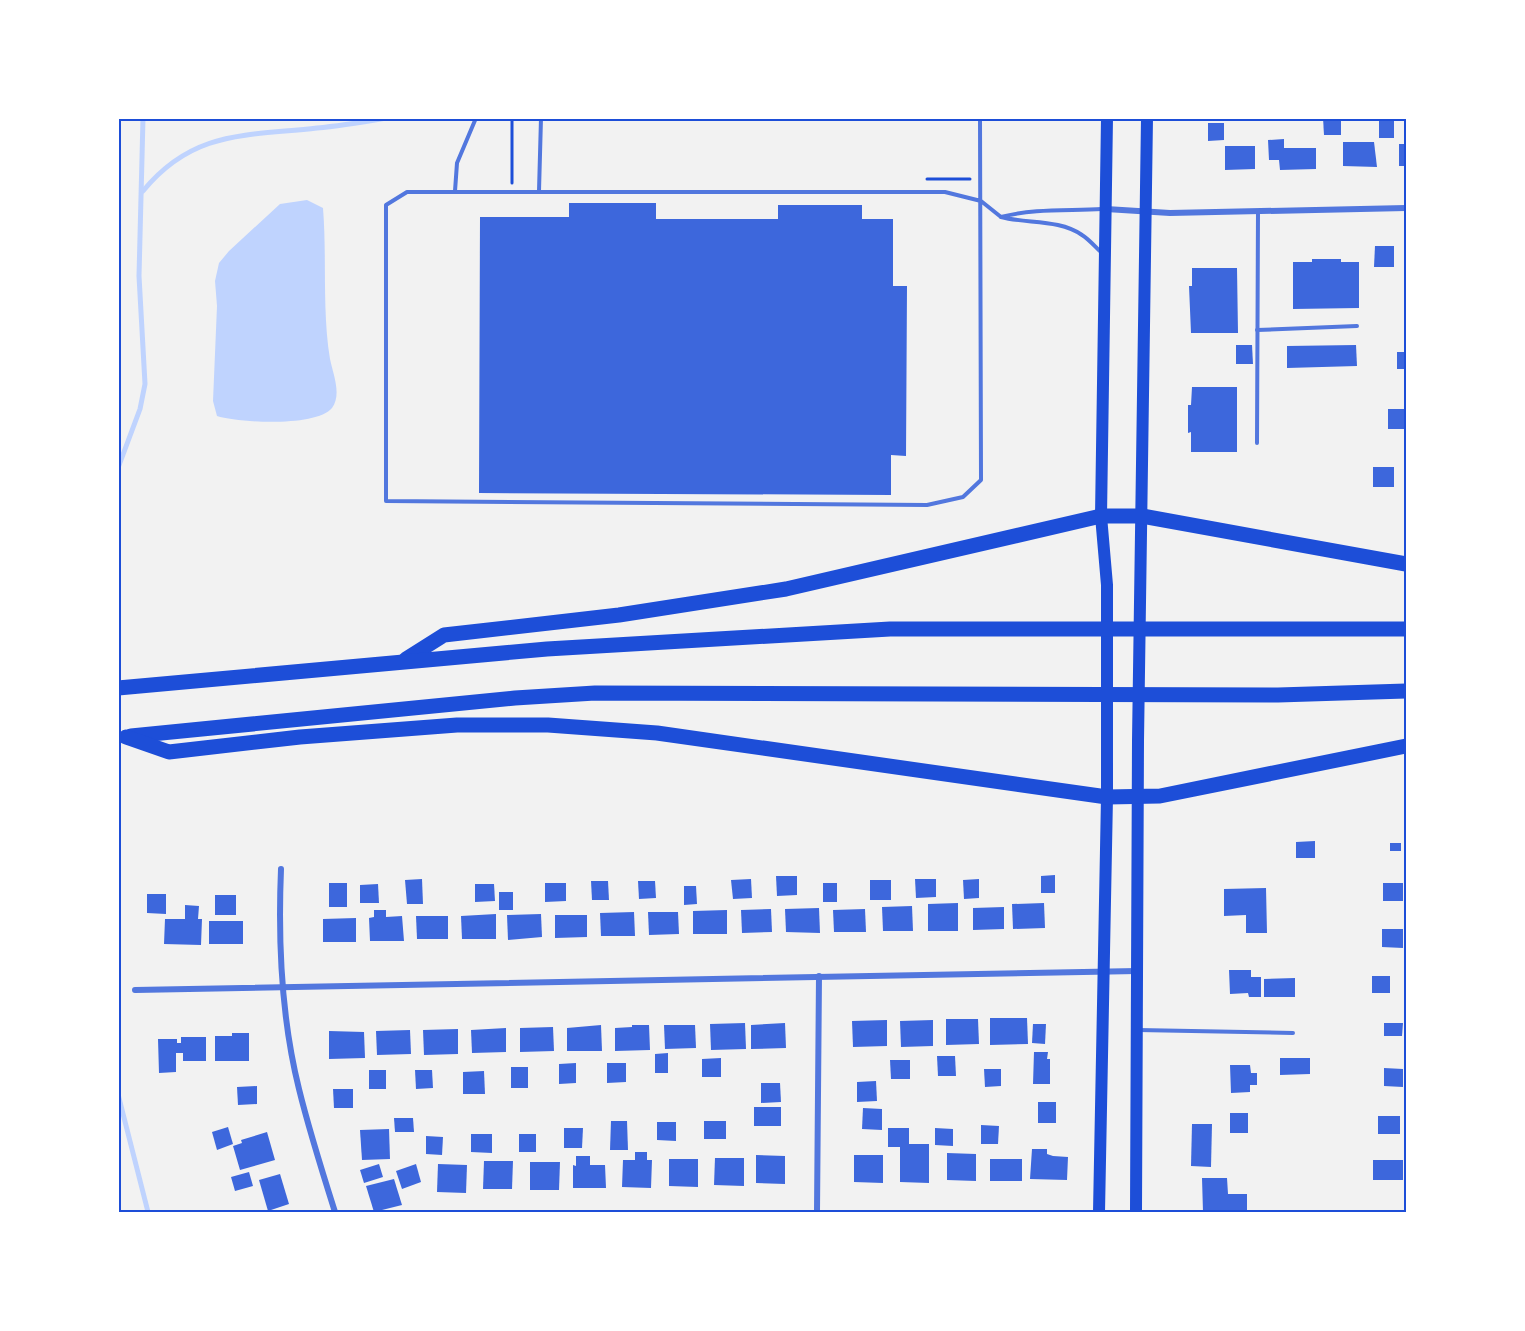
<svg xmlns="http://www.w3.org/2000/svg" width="1525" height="1331" viewBox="0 0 1525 1331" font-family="Cabin,sans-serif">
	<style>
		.water { fill: #bfd3fe }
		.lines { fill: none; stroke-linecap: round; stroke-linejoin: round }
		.stream { stroke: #bfd3fe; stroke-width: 5 }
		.building { fill: #3d67dc }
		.path { stroke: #1d4ed8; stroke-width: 3 }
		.service { stroke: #5277de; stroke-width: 4 }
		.minor { stroke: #5277de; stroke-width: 6 }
		.secondary { stroke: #1d4ed8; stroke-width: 12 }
		.motorway { stroke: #1d4ed8; stroke-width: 15 }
		.neatline { fill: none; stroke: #1d4ed8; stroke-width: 2 }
	</style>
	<rect width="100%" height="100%" fill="#f2f2f2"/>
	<path class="water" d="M307 200 323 208C327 258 322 310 330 359 333 374 342 394 332 408 317 427 239 423 217 416L213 401 217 306 215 281 219 263 229 251 280 204Z"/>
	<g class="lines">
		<g class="stream">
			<path d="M143 191C193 130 246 136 317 128 340 126 363 122 386 118"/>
			<polyline points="118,468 140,409 145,384 139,276 143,118"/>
			<polyline points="118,1094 148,1212"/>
		</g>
	</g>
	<g class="building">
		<polygon points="1323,118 1341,118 1341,135 1324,135"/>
		<rect x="1379" y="120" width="15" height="18"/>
		<polygon points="1208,123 1224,123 1224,140 1208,141"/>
		<polygon points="1284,139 1284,148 1316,148 1316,169 1280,170 1279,160 1269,160 1268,140"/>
		<polygon points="1343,142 1374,142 1377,167 1343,166"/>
		<rect x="1399" y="144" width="7" height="22"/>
		<polygon points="1225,146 1255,146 1255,169 1225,170"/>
		<polygon points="569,203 656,203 656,219 778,219 778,205 862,205 862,219 893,219 893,286 907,286 906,456 891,455 891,495 479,493 480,217 569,217"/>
		<polygon points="1375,246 1394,246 1394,267 1374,267"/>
		<polygon points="1312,259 1341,259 1341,262 1359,262 1359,308 1293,309 1293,262 1312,262"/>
		<polygon points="1192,268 1237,268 1238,333 1191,333 1189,286 1192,286"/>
		<polygon points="1236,345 1252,345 1253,364 1236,364"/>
		<polygon points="1356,345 1357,366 1287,368 1287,346"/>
		<rect x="1397" y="352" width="9" height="17"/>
		<polygon points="1192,387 1237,387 1237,452 1191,452 1191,432 1188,433 1188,405 1191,405"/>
		<rect x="1388" y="409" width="18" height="20"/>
		<rect x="1373" y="467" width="21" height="20"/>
		<polygon points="1315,841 1315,858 1296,858 1296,842"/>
		<rect x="1390" y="843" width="11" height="8"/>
		<polygon points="1055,875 1055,893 1041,893 1041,876"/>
		<polygon points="776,876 797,876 797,895 777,896"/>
		<polygon points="422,879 423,904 407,904 405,880"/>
		<polygon points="751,879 752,898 733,899 731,880"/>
		<polygon points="915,879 936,879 936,897 916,898"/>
		<polygon points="979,879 979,898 964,899 963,880"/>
		<rect x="870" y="880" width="21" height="20"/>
		<polygon points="591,881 608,881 609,900 592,900"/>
		<polygon points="638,881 655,881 656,898 639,899"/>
		<rect x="329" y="883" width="18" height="24"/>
		<polygon points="545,883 566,883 566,901 545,902"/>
		<rect x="823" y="883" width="14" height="19"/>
		<rect x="1383" y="883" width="20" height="18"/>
		<polygon points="378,884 379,903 360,903 360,885"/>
		<polygon points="475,884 494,884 495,901 475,902"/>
		<polygon points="684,886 696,886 697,904 684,905"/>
		<polygon points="1266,888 1267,933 1246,933 1246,915 1224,916 1224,889"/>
		<rect x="499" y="892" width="14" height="18"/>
		<polygon points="147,894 166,894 166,914 147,913"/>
		<rect x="215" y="895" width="21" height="20"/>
		<polygon points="958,903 958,931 928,931 928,904"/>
		<polygon points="1044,903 1045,928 1013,929 1012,904"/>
		<polygon points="185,905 199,906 198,919 202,919 201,945 164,944 165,919 185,919"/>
		<polygon points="912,906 913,931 883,931 882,907"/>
		<polygon points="1004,907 1004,929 973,930 973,908"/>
		<polygon points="819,908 820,933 786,932 785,909"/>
		<polygon points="771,909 772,932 742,933 741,910"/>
		<polygon points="865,909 866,932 834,932 833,910"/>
		<polygon points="374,910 386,910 386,917 402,916 404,941 370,941 369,918 374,917"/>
		<polygon points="727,910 727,934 693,934 693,911"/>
		<polygon points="634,912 635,936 601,936 600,913"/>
		<polygon points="648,912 678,912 679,934 649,935"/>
		<polygon points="496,914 496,939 462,939 461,916"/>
		<polygon points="541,914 542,937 508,940 507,915"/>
		<polygon points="555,915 587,915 587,937 555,938"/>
		<polygon points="416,916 448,916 448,939 417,939"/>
		<polygon points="356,918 356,942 323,942 323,919"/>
		<rect x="209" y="921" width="34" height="23"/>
		<polygon points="1382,929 1403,929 1403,948 1382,947"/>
		<polygon points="1229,970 1251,970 1251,977 1261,977 1261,997 1249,997 1248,993 1230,994"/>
		<rect x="1372" y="976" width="18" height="17"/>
		<polygon points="1295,978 1295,997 1264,997 1264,979"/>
		<polygon points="990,1018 1027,1018 1028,1044 990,1045"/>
		<polygon points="946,1019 978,1019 979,1044 946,1045"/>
		<polygon points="887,1020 887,1046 853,1047 852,1021"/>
		<polygon points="933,1020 933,1046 901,1047 900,1021"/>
		<polygon points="745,1023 746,1049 711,1050 710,1024"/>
		<polygon points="785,1023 786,1048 751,1049 751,1025"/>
		<polygon points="1384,1023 1403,1023 1402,1036 1384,1036"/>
		<polygon points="1033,1024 1046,1024 1045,1044 1032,1043"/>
		<polygon points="601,1025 602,1051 567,1051 567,1028"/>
		<polygon points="632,1025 649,1025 650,1050 615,1051 615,1028 632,1027"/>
		<polygon points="664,1025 695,1025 696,1048 665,1049"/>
		<polygon points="553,1027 554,1051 520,1052 520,1028"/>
		<polygon points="506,1028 506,1052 472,1053 471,1030"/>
		<polygon points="458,1029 458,1054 424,1055 423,1030"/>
		<polygon points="410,1030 411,1054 377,1055 376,1031"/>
		<polygon points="329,1031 364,1032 365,1058 329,1059"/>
		<polygon points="232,1033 249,1033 249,1061 215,1061 215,1036 232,1036"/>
		<polygon points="181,1037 206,1037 206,1061 183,1061 183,1053 176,1053 176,1072 159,1073 158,1039 177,1039 177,1043 181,1043"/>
		<polygon points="1034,1052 1048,1052 1047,1059 1050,1059 1050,1084 1033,1084"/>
		<polygon points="668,1053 668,1073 655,1073 655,1054"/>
		<polygon points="937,1056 955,1056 956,1076 938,1076"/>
		<polygon points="721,1058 721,1077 702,1077 702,1059"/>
		<polygon points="1280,1058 1310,1058 1310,1074 1280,1075"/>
		<polygon points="890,1060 910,1060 910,1079 891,1079"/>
		<polygon points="576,1063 576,1083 559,1084 559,1064"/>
		<polygon points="607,1063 626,1063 626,1082 607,1083"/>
		<polygon points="1230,1065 1250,1065 1251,1073 1257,1073 1257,1085 1250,1085 1250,1092 1231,1093"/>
		<rect x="511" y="1067" width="17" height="21"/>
		<polygon points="1384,1068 1403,1069 1403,1087 1384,1086"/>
		<polygon points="984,1069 1001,1069 1001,1086 985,1087"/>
		<rect x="369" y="1070" width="17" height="19"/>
		<polygon points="415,1070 432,1070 433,1088 416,1089"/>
		<polygon points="484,1071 485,1094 463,1094 463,1072"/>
		<polygon points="876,1081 877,1101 857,1102 857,1082"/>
		<polygon points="761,1083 780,1083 781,1102 761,1103"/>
		<polygon points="257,1086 257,1104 238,1105 237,1087"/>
		<polygon points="333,1089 353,1089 353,1108 334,1108"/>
		<rect x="1038" y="1102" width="18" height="21"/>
		<rect x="754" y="1107" width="27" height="19"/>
		<polygon points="863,1108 882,1109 882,1130 862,1129"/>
		<rect x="1230" y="1113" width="18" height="20"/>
		<rect x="1378" y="1116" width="22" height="18"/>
		<polygon points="394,1118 413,1118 414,1132 395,1132"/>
		<polygon points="611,1121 627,1121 628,1150 610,1150"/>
		<rect x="704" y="1121" width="22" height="18"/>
		<polygon points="657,1122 676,1122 676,1141 657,1140"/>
		<polygon points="1192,1124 1212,1124 1211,1167 1191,1166"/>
		<polygon points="981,1125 999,1126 998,1144 981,1144"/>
		<polygon points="228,1127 233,1144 217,1150 212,1132"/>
		<polygon points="564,1128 583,1128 582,1148 564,1148"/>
		<polygon points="888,1128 909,1128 909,1144 929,1144 929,1183 900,1182 900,1147 888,1147"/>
		<polygon points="935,1128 953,1129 953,1146 935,1145"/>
		<polygon points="389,1129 390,1159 362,1160 360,1130"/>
		<polygon points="267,1132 275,1160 240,1170 233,1146 242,1143 241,1140"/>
		<polygon points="471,1134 492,1134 492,1153 471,1152"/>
		<rect x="519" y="1134" width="17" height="18"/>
		<polygon points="426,1136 443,1137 442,1155 426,1154"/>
		<polygon points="1032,1149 1047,1149 1047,1154 1053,1156 1068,1157 1067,1180 1030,1179"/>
		<polygon points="635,1152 647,1152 647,1160 652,1160 651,1188 622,1187 623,1160 635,1160"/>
		<polygon points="947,1153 976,1154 976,1181 947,1180"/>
		<polygon points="756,1155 785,1156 785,1184 756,1183"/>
		<polygon points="854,1155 883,1155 883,1183 854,1182"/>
		<polygon points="576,1156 590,1156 590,1165 605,1165 606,1188 573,1188 573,1165 576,1166"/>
		<polygon points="715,1158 744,1158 744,1186 714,1185"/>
		<polygon points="669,1159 698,1159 698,1187 669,1186"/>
		<rect x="990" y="1159" width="32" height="22"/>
		<rect x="1373" y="1160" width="30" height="20"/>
		<polygon points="484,1161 513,1161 512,1189 483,1189"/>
		<polygon points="530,1162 560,1162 559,1190 530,1190"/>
		<polygon points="379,1164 383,1177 364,1183 360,1170"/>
		<polygon points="416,1164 421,1182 402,1189 396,1171"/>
		<polygon points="438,1164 467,1165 466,1193 437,1192"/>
		<polygon points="249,1172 253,1186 235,1191 231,1177"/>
		<polygon points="280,1174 289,1204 268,1211 259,1180"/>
		<polygon points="1202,1178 1227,1178 1228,1194 1247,1194 1247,1212 1203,1212"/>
		<polygon points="394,1179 402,1205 374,1212 366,1186"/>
	</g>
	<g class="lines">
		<g class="path">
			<polyline points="927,179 970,179"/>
			<polyline points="512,183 512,118"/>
		</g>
		<g class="service">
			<polyline points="980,118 981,480 963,497 927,505 386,501 386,205 407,192 945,192 981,201 1001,217"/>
			<polyline points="455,191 457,163 476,118"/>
			<polyline points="539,191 541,118"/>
			<path d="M1102 209C1068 211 1035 208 1001 217 1027 224 1059 219 1082 235 1090 240 1096 248 1103 254"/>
			<polyline points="1257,330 1357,326"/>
			<polyline points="1257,443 1258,212"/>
			<polyline points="1138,1030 1293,1033"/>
		</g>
		<g class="minor">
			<polyline points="1106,209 1170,213 1406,208"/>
			<path d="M281 869C278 941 281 1017 299 1089 309 1130 322 1171 335 1212"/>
			<polyline points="135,990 1137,971"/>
			<polyline points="817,1212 819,976"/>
		</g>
		<g class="secondary">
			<polyline points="1099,1212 1107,797 1107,585 1101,516 1107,118"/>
			<polyline points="1136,1212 1138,741 1147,118"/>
		</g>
		<g class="motorway">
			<polyline points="406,659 444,635 619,615 786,589 1101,516 1142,516 1406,564"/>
			<polyline points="118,688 547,649 890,629 1406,629"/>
			<polyline points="131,736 515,698 595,693 1278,695 1406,691"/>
			<polyline points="126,737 169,752 300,737 457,725 548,725 657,733 1107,797 1160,796 1406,746"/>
		</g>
	</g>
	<rect width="1525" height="1331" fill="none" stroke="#ffffff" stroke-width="240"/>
	<rect x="120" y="120" width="1285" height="1091" class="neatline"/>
</svg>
